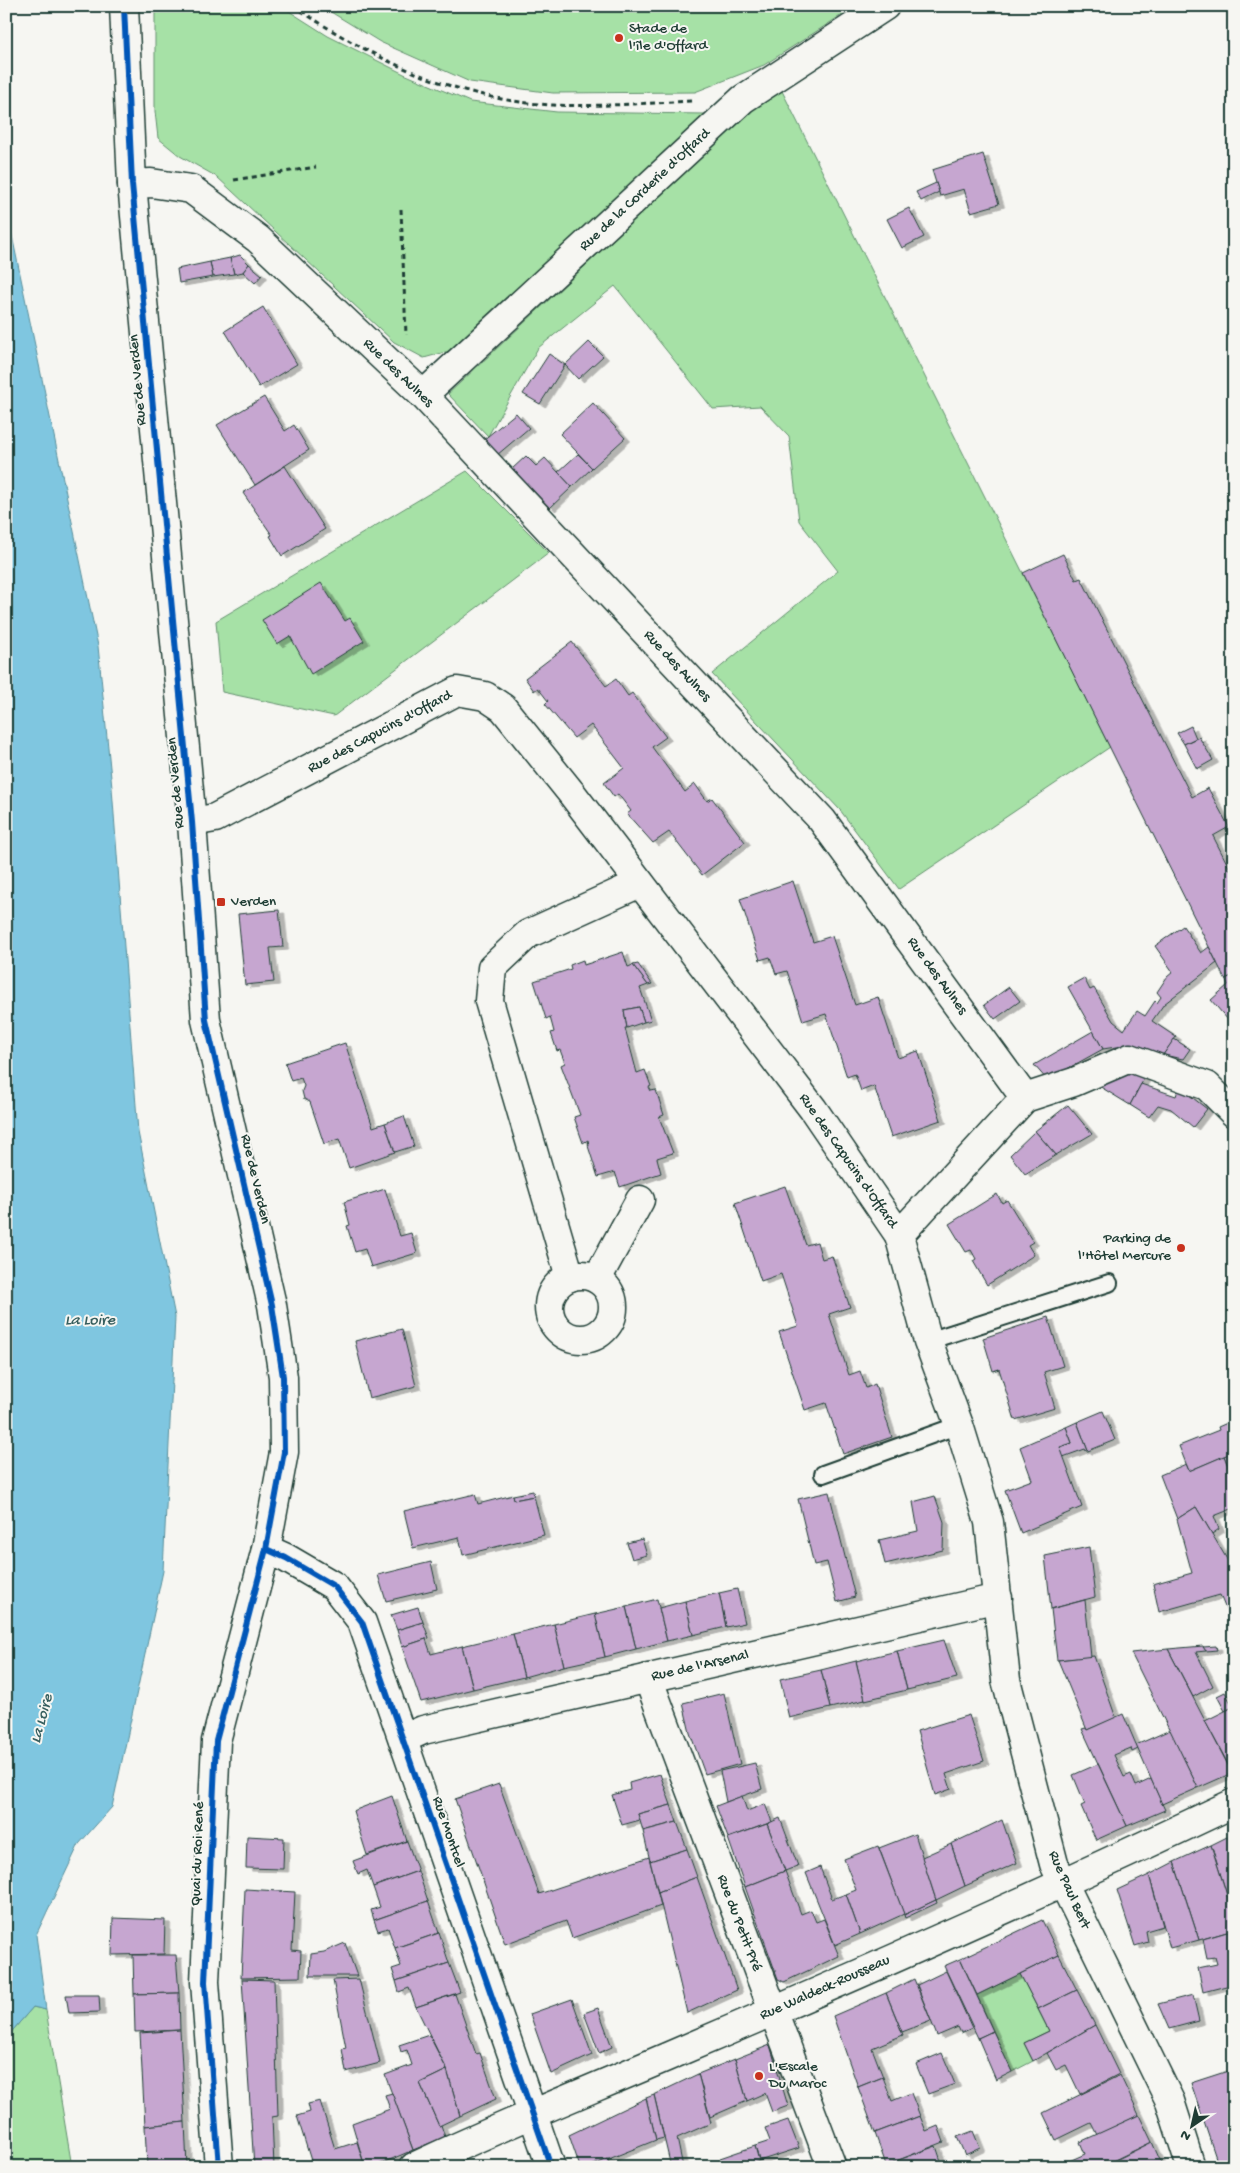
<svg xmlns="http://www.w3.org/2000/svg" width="1240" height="2173" viewBox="0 0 1240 2173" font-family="'Gochi Hand',sans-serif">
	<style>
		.green { fill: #a6e1a6; stroke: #628f6d }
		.water { fill: #7fc6e0; stroke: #598f9b }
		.building { fill: #c6a6d0; stroke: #1f3d34; filter: url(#shadow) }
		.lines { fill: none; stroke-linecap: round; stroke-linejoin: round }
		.service-casing { stroke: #1f3d34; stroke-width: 20 }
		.minor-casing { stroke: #1f3d34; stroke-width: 31 }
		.path { stroke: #1f3d34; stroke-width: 3; stroke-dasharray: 5 4; stroke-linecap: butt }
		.service { stroke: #f6f6f2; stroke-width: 16 }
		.minor { stroke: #f6f6f2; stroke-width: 28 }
		.cycleway-casing { stroke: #f6f6f2; stroke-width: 9 }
		.cycleway { stroke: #0057b8; stroke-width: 6 }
		.poi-dot { fill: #c8321e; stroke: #f6f6f2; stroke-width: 2 }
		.labels { text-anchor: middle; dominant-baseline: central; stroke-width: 4; stroke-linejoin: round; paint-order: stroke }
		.poi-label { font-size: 15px; fill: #1f3d34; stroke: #f6f6f2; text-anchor: start }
		.street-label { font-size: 15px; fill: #1f3d34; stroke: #f6f6f2 }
		.water-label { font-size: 16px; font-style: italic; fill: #375f5f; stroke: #f6f6f2 }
	</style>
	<defs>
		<filter id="shadow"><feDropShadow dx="5.5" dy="3" stdDeviation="0" flood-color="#0004"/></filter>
	</defs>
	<rect width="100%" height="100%" fill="#f6f6f2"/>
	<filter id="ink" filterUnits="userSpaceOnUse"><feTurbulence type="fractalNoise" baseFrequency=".02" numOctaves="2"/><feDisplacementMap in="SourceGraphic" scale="10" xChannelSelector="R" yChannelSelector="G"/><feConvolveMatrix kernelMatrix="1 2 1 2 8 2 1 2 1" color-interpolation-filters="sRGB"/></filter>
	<g filter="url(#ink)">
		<g class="green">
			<polygon points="155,6 281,6 328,36 404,74 470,102 557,112 705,114 456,349 424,358 394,342 217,177 180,156 158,138 155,111"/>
			<polygon points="321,6 856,6 764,65 695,92 553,93 470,82 380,42"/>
			<polygon points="779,85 1110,747 899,889 840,810 712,674 838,571 799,521 789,436 760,406 713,409 615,286 538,348 488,436 448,394"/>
			<polygon points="467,471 549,553 334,716 222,692 216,621"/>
			<polygon points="1020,1974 1049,2031 1024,2043 1033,2061 1012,2072 977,1995"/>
			<polygon points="33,2007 46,2010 72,2167 6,2167 6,2038"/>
		</g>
		<polygon class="water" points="6,207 98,646 112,788 138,1132 175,1317 163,1571 112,1807 79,1844 36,1935 46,2010 33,2007 6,2038"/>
		<g class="building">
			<polygon points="983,154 999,204 971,212 964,189 940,196 932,170"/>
			<polygon points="936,183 939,192 921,201 916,192"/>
			<polygon points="909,208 924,237 902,248 887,219"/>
			<polygon points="240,255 249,264 243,272 234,274 230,258"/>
			<polygon points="230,258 234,274 213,277 210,262"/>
			<polygon points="210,262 213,277 179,283 177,269"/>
			<polygon points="249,264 262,275 255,283 243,272"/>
			<polygon points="263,307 297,364 259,387 225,331"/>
			<polygon points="589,342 603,356 578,379 565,365"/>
			<polygon points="549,354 565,365 540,404 523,394"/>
			<polygon points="264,397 285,431 294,425 309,450 255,485 217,425"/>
			<polygon points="593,403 625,438 592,468 560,434"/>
			<polygon points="516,413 529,428 497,455 482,441"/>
			<polygon points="578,454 592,468 572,487 558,472"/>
			<polygon points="526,456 536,466 545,458 572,487 550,508 512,469"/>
			<polygon points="285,466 325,529 282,556 270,536 272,535 243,493"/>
			<polygon points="1063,554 1076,580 1081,578 1192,797 1208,788 1229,827 1213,836 1234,877 1234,975 1225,979 1023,573"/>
			<polygon points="321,583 345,621 350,618 364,641 311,674 290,636 277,644 262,620"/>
			<polygon points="572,642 606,686 616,679 628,696 632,693 666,737 652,747 685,792 695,784 707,801 712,798 745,842 702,875 669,832 653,843 627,814 631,811 618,794 614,797 604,783 624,768 591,725 574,738 545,704 548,701 538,688 534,691 525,678"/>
			<polygon points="1191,726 1196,738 1184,744 1177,733"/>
			<polygon points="1199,737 1213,760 1197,769 1184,744"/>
			<polygon points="793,881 813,942 832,936 855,1005 878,997 898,1058 918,1051 941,1120 891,1137 874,1086 861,1091 855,1074 847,1077 826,1014 803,1021 787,971 776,974 770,957 760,960 740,899"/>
			<polygon points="279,910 283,947 270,948 274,982 245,985 238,914"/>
			<polygon points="1183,926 1201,953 1209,947 1217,963 1164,1004 1152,1021 1176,1037 1163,1055 1116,1047 1103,1049 1068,987 1084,978 1090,990 1094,988 1113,1021 1124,1030 1137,1011 1145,1016 1155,1001 1157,1003 1161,997 1157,992 1167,977 1173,972 1155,946"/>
			<polygon points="623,952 628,967 633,965 648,985 640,988 651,1020 644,1022 639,1007 624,1010 627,1028 625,1028 637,1073 645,1070 651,1086 649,1087 651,1091 656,1090 664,1115 659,1117 673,1153 657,1158 661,1173 620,1187 615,1172 598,1177 588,1146 589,1145 588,1140 583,1143 574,1117 580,1115 561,1065 565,1063 560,1050 557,1051 551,1033 554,1032 550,1017 546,1019 534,981 571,969 570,965 583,960 584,965"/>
			<polygon points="638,964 652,984 648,985 633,965"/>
			<polygon points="1234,975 1234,1027 1211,1000 1228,985 1225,979"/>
			<polygon points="1009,987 1020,1001 995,1019 984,1005"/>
			<polygon points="639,1007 644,1022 627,1028 624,1010"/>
			<polygon points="1093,1031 1103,1049 1047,1080 1034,1065"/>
			<polygon points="1174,1039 1190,1049 1183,1059 1163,1055"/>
			<polygon points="345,1043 373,1127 385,1123 395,1152 349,1168 339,1139 324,1144 310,1102 304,1099 302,1091 304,1086 301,1078 291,1081 285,1063"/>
			<polygon points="1123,1072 1146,1075 1130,1105 1099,1086"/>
			<polygon points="1141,1084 1176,1096 1179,1087 1207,1109 1193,1127 1171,1109 1158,1105 1149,1117 1130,1105"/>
			<polygon points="1068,1105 1092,1134 1056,1155 1035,1131"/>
			<polygon points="404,1116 414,1146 395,1152 385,1123"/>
			<polygon points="1035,1131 1056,1155 1025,1174 1010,1155"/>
			<polygon points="785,1186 806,1245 817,1242 822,1259 832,1256 850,1307 829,1314 849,1375 860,1371 866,1388 875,1384 892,1437 843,1454 826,1403 805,1410 779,1332 798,1326 781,1274 761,1281 735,1203"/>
			<polygon points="385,1189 400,1236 411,1233 417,1253 371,1267 365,1249 355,1252 347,1226 350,1225 344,1202"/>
			<polygon points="997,1194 1002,1203 1007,1200 1033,1242 1028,1245 1034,1255 987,1285 973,1261 976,1259 971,1250 966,1252 949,1224"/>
			<polygon points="1048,1317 1063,1366 1044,1372 1055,1408 1015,1420 999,1369 993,1371 983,1338"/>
			<polygon points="402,1329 416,1386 369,1398 355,1341"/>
			<polygon points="1103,1411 1115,1440 1088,1451 1077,1422"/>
			<polygon points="1234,1420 1234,1452 1189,1471 1179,1446 1219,1430 1218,1427"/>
			<polygon points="1077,1422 1088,1451 1086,1451 1085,1449 1063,1457 1060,1447 1072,1443 1066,1427"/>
			<polygon points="1066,1427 1072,1443 1060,1447 1082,1507 1021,1533 1005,1490 1032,1480 1020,1447"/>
			<polygon points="1234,1452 1234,1471 1231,1472 1224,1456"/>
			<polygon points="1224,1456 1234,1481 1234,1508 1214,1516 1219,1529 1212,1534 1196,1507 1177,1519 1160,1475 1186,1464 1189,1471"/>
			<polygon points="533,1491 534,1496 514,1500 513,1495"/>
			<polygon points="829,1492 855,1597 837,1602 827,1562 814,1565 798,1499"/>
			<polygon points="475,1494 478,1504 513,1495 514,1500 534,1496 544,1535 463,1555 459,1537 413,1548 404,1511"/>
			<polygon points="935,1496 944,1522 943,1550 885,1564 879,1540 918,1531 913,1502"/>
			<polygon points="1196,1507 1234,1571 1234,1629 1220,1595 1159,1612 1153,1584 1192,1573 1177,1519"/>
			<polygon points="642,1539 647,1555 632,1559 627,1543"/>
			<polygon points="1089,1547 1095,1597 1051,1609 1045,1556"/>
			<polygon points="431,1562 437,1589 386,1601 378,1575"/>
			<polygon points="737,1589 745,1623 726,1627 719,1593"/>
			<polygon points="719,1593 726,1627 693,1635 685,1601"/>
			<polygon points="657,1599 667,1641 636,1649 626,1607"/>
			<polygon points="1085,1600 1091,1657 1057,1660 1051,1609"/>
			<polygon points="685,1601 693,1635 667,1641 659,1608"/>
			<polygon points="418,1607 423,1622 397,1630 391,1615"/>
			<polygon points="626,1607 636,1649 605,1657 595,1614"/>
			<polygon points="595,1614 605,1657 564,1666 554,1624"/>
			<polygon points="423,1622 429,1638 402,1647 397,1630"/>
			<polygon points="554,1624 564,1666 524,1677 513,1634"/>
			<polygon points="513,1634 524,1677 473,1689 462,1646"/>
			<polygon points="426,1639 431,1654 462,1646 473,1689 421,1702 402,1647"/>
			<polygon points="944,1640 957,1678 907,1690 897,1651"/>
			<polygon points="1203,1646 1206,1651 1196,1652 1213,1686 1193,1697 1168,1649"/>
			<polygon points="1216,1646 1217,1650 1206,1651 1203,1647"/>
			<polygon points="1168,1649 1232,1773 1198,1788 1131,1653"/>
			<polygon points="897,1651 907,1690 865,1700 856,1661"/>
			<polygon points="1094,1656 1116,1718 1087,1730 1058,1660"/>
			<polygon points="856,1661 865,1700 830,1708 821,1670"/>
			<polygon points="821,1670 830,1708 789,1718 780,1679"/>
			<polygon points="1225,1692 1233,1707 1225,1711 1217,1696"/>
			<polygon points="724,1693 740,1764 705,1774 690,1733 683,1703"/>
			<polygon points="1233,1707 1234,1710 1234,1775 1205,1721"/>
			<polygon points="1123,1714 1138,1749 1132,1752 1131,1748 1114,1755 1124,1777 1131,1774 1136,1786 1151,1779 1165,1810 1127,1826 1082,1729 1086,1728 1087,1730"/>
			<polygon points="969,1715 984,1761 946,1774 951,1789 935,1795 917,1731"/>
			<polygon points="1170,1730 1198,1788 1162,1804 1136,1745"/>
			<polygon points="755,1763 762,1789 726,1802 720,1771"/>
			<polygon points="1098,1764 1127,1826 1096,1840 1081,1806 1085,1804 1073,1775"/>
			<polygon points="660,1774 671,1805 638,1814 640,1820 622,1825 612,1795 630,1790 629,1783"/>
			<polygon points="499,1784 539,1894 649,1857 661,1906 572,1938 566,1921 505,1944 455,1799"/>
			<polygon points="392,1796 407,1841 367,1855 353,1811"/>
			<polygon points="742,1796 747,1811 765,1804 772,1822 728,1838 716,1806"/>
			<polygon points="671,1805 677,1822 643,1831 638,1814"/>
			<polygon points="780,1818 798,1866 785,1871 767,1824"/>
			<polygon points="1002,1820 1017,1863 965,1886 951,1844"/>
			<polygon points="677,1822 687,1849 650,1861 643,1831"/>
			<polygon points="767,1824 785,1871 745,1887 728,1838"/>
			<polygon points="915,1834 936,1900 904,1915 879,1848"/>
			<polygon points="1231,1835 1234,1844 1234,1900 1229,1901 1211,1845"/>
			<polygon points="247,1836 284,1838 283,1869 246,1868"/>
			<polygon points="407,1841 418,1871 373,1887 367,1870 358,1874 353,1861"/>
			<polygon points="951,1844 965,1886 936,1900 922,1857"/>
			<polygon points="1211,1845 1234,1917 1234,1930 1199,1940 1174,1862"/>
			<polygon points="878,1846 904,1914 860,1934 846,1894 856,1890 844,1859"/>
			<polygon points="687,1849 697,1877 658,1892 650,1861"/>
			<polygon points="1174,1862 1199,1940 1170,1948 1149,1875"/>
			<polygon points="820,1867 832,1899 846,1894 860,1934 835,1945 806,1873"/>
			<polygon points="418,1871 428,1901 374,1920 371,1910 380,1907 373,1887"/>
			<polygon points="785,1871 801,1914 811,1910 816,1922 824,1919 839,1956 784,1982 778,1979 745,1887"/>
			<polygon points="1149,1875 1163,1926 1146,1931 1148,1942 1135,1946 1117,1890"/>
			<polygon points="697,1877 737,1990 687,2013 658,1892"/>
			<polygon points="245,1889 295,1892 292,1950 301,1951 300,1977 241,1978"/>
			<polygon points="936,1900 937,1903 905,1918 904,1915"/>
			<polygon points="428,1901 439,1933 395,1948 388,1928 378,1931 374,1920"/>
			<polygon points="113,1918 165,1920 164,1954 112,1955"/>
			<polygon points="1042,1920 1059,1955 977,1995 960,1959"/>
			<polygon points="1234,1930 1234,1984 1203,1992 1198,1968 1217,1964 1215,1957 1207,1958 1203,1939"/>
			<polygon points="439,1933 449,1963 396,1981 392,1969 401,1966 395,1948"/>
			<polygon points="345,1943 357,1976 310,1976 311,1954 324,1952"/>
			<polygon points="133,1955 176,1955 179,1993 134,1994"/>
			<polygon points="1059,1955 1077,1990 1038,2009 1020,1974"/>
			<polygon points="960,1959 993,2031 978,2038 944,1966"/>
			<polygon points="449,1963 460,1992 416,2007 409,1988 399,1992 396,1981"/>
			<polygon points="946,1971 972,2028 961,2033 958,2027 937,2036 917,1985"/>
			<polygon points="242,1979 274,1980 278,2116 272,2117 274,2167 254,2167"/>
			<polygon points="359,1979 380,2063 346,2072 342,2049 346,2048 333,1980"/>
			<polygon points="914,1979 931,2021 902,2032 886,1993"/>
			<polygon points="1077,1990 1095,2025 1033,2061 1024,2043 1049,2031 1038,2009"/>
			<polygon points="179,1993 180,2030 135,2032 134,1994"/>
			<polygon points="886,1993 903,2035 872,2048 883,2077 858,2087 833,2016"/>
			<polygon points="455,1994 476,2054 480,2053 496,2099 460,2116 447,2070 416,2007"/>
			<polygon points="66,1995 99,1995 100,2012 69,2013"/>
			<polygon points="1193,1995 1199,2021 1169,2029 1158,2004"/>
			<polygon points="572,1999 592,2055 551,2074 530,2014"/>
			<polygon points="598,2008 612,2047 599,2053 584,2013"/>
			<polygon points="1095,2025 1119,2074 1080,2094 1066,2065 1056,2070 1047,2053"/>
			<polygon points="180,2030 185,2122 145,2126 140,2033"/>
			<polygon points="993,2031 1012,2072 996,2080 978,2038"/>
			<polygon points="429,2035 447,2070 420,2083 439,2126 441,2125 445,2137 413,2150 385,2075 412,2065 407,2050 401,2052 399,2045"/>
			<polygon points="770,2045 788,2106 772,2112 765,2093 747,2101 735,2059"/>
			<polygon points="942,2053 955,2084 928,2094 916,2064"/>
			<polygon points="735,2059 747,2101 710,2117 698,2074"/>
			<polygon points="1234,2069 1234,2132 1228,2134 1234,2151 1234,2167 1219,2167 1191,2083"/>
			<polygon points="447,2070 460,2116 439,2126 420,2083"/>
			<polygon points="698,2074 711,2123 677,2138 683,2167 671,2167 654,2095"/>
			<polygon points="1120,2075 1139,2115 1097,2135 1091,2123 1056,2140 1043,2113"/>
			<polygon points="883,2077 892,2101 911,2093 920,2116 875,2133 858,2087"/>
			<polygon points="392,2093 413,2150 373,2167 365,2167 352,2123 390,2109 385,2095"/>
			<polygon points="654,2095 664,2138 656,2140 646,2098"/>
			<polygon points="646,2098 656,2140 589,2167 580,2167 569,2135"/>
			<polygon points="320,2101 335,2149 357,2142 365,2167 313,2167 297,2116 310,2112 308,2104"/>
			<polygon points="1139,2115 1152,2142 1100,2167 1069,2167 1067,2162 1085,2154 1080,2142"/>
			<polygon points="920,2116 926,2131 938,2126 944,2142 886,2165 875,2133"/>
			<polygon points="788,2120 799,2148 759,2161 755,2146 770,2141 765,2128"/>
			<polygon points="185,2122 187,2167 147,2167 145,2126"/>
			<polygon points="973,2131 980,2148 965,2155 957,2137"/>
			<polygon points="1152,2142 1163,2167 1117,2167 1114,2161"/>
			<polygon points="755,2146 759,2161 742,2167 722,2167 720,2158"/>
			<polygon points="936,2146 943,2167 887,2167 886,2165"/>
			<polygon points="608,2159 610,2167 589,2167"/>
			<polygon points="804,2161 806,2167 788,2167"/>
			<polygon points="1114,2161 1117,2167 1100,2167"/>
		</g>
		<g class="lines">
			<defs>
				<g id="service">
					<polyline points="928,1341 1109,1283"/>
					<polyline points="823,1474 959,1425"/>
				</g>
				<g id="minor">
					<polyline points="124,6 132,184 192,822 206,1020 272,1305 283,1377 284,1452 266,1549 216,1741 205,1982 219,2167"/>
					<polyline points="132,184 151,183 191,189 258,239 423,395 822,820 1025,1098"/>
					<polyline points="423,395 743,99 885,6"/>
					<polyline points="192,822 215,818 457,691 485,696 503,708 573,795 813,1109 899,1235 928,1341 959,1425 989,1522 1006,1680 1054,1864 1170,2101 1191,2167"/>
					<polyline points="899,1235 1025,1098 1074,1082 1130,1058 1207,1086 1234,1113"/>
					<circle cx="581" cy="1307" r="32"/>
					<polyline points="570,1277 489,1001 492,968 528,934 640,883"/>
					<polyline points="597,1279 640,1200"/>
					<polyline points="266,1549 286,1558 334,1586 362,1622 551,2167"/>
					<polyline points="648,1678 832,2167"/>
					<polyline points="403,1739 423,1730 998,1598"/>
					<path d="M414 2167C502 2125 593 2089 683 2050 868 1971 1052 1890 1234 1803"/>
				</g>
			</defs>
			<use href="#service" class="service-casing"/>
			<use href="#minor" class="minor-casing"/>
			<g class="path">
				<path d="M294 6C370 58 459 101 553 105 599 107 646 103 693 101"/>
				<polyline points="234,180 316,167"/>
				<polyline points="401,209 406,335"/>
			</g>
			<use href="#service" class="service"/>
			<use href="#minor" class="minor"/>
			<defs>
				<g id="cycleway">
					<polyline points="124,6 132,184 192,822 206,1020 272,1305 283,1377 284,1452 266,1549 216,1741 205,1982 219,2167"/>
					<polyline points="266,1549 286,1558 334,1586 362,1622 551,2167"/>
				</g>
			</defs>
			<use href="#cycleway" class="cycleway-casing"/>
			<use href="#cycleway" class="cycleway"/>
		</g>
	</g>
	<g class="poi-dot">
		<circle cx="619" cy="38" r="5"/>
		<rect x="216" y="897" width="10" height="10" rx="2.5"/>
		<circle cx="1181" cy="1248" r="5"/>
		<circle cx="759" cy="2076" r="5"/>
	</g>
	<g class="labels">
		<g class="poi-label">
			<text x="629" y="29">Stade de<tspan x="629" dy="17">l'île d'Offard</tspan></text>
			<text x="231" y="902">Verden</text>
			<text x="1171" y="1239" text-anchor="end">Parking de<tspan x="1171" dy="17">l'Hôtel Mercure</tspan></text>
			<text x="769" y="2067">L'Escale<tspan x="769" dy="17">Du Maroc</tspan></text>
		</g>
		<g class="street-label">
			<text transform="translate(645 190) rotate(-43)">Rue de la Corderie d'Offard</text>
			<text transform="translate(398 373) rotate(44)">Rue des Aulnes</text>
			<text transform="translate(138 380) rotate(-95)">Rue de Verden</text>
			<text transform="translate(677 666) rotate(47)">Rue des Aulnes</text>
			<text transform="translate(380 732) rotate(-28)">Rue des Capucins d'Offard</text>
			<text transform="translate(176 783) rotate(-95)">Rue de Verden</text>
			<text transform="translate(937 976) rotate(54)">Rue des Aulnes</text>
			<text transform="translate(848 1161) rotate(55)">Rue des Capucins d'Offard</text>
			<text transform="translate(255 1179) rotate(77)">Rue de Verden</text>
			<text transform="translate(700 1666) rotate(-13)">Rue de l'Arsenal</text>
			<text transform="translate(448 1832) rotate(71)">Rue Montcel</text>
			<text transform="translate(198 1854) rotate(-88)">Quai du Roi René</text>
			<text transform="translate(1069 1890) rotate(66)">Rue Paul Bert</text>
			<text transform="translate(739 1923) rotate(69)">Rue du Petit Pré</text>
			<text transform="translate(825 1988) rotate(-24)">Rue Waldeck-Rousseau</text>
		</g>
		<g class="water-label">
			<text x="90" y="1321">La Loire</text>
			<text transform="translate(43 1719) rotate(-75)">La Loire</text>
		</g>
	</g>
	<rect width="1240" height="2173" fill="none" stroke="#f6f6f2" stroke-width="25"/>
	<rect x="12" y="12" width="1215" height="2148" fill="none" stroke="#1f3d34" stroke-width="2" filter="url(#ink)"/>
	<g transform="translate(1192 2126) rotate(214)" stroke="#f6f6f2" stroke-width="4" paint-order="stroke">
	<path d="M0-4L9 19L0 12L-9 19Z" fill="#1f3d34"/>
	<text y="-8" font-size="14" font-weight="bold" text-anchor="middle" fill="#1f3d34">N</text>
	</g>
</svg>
